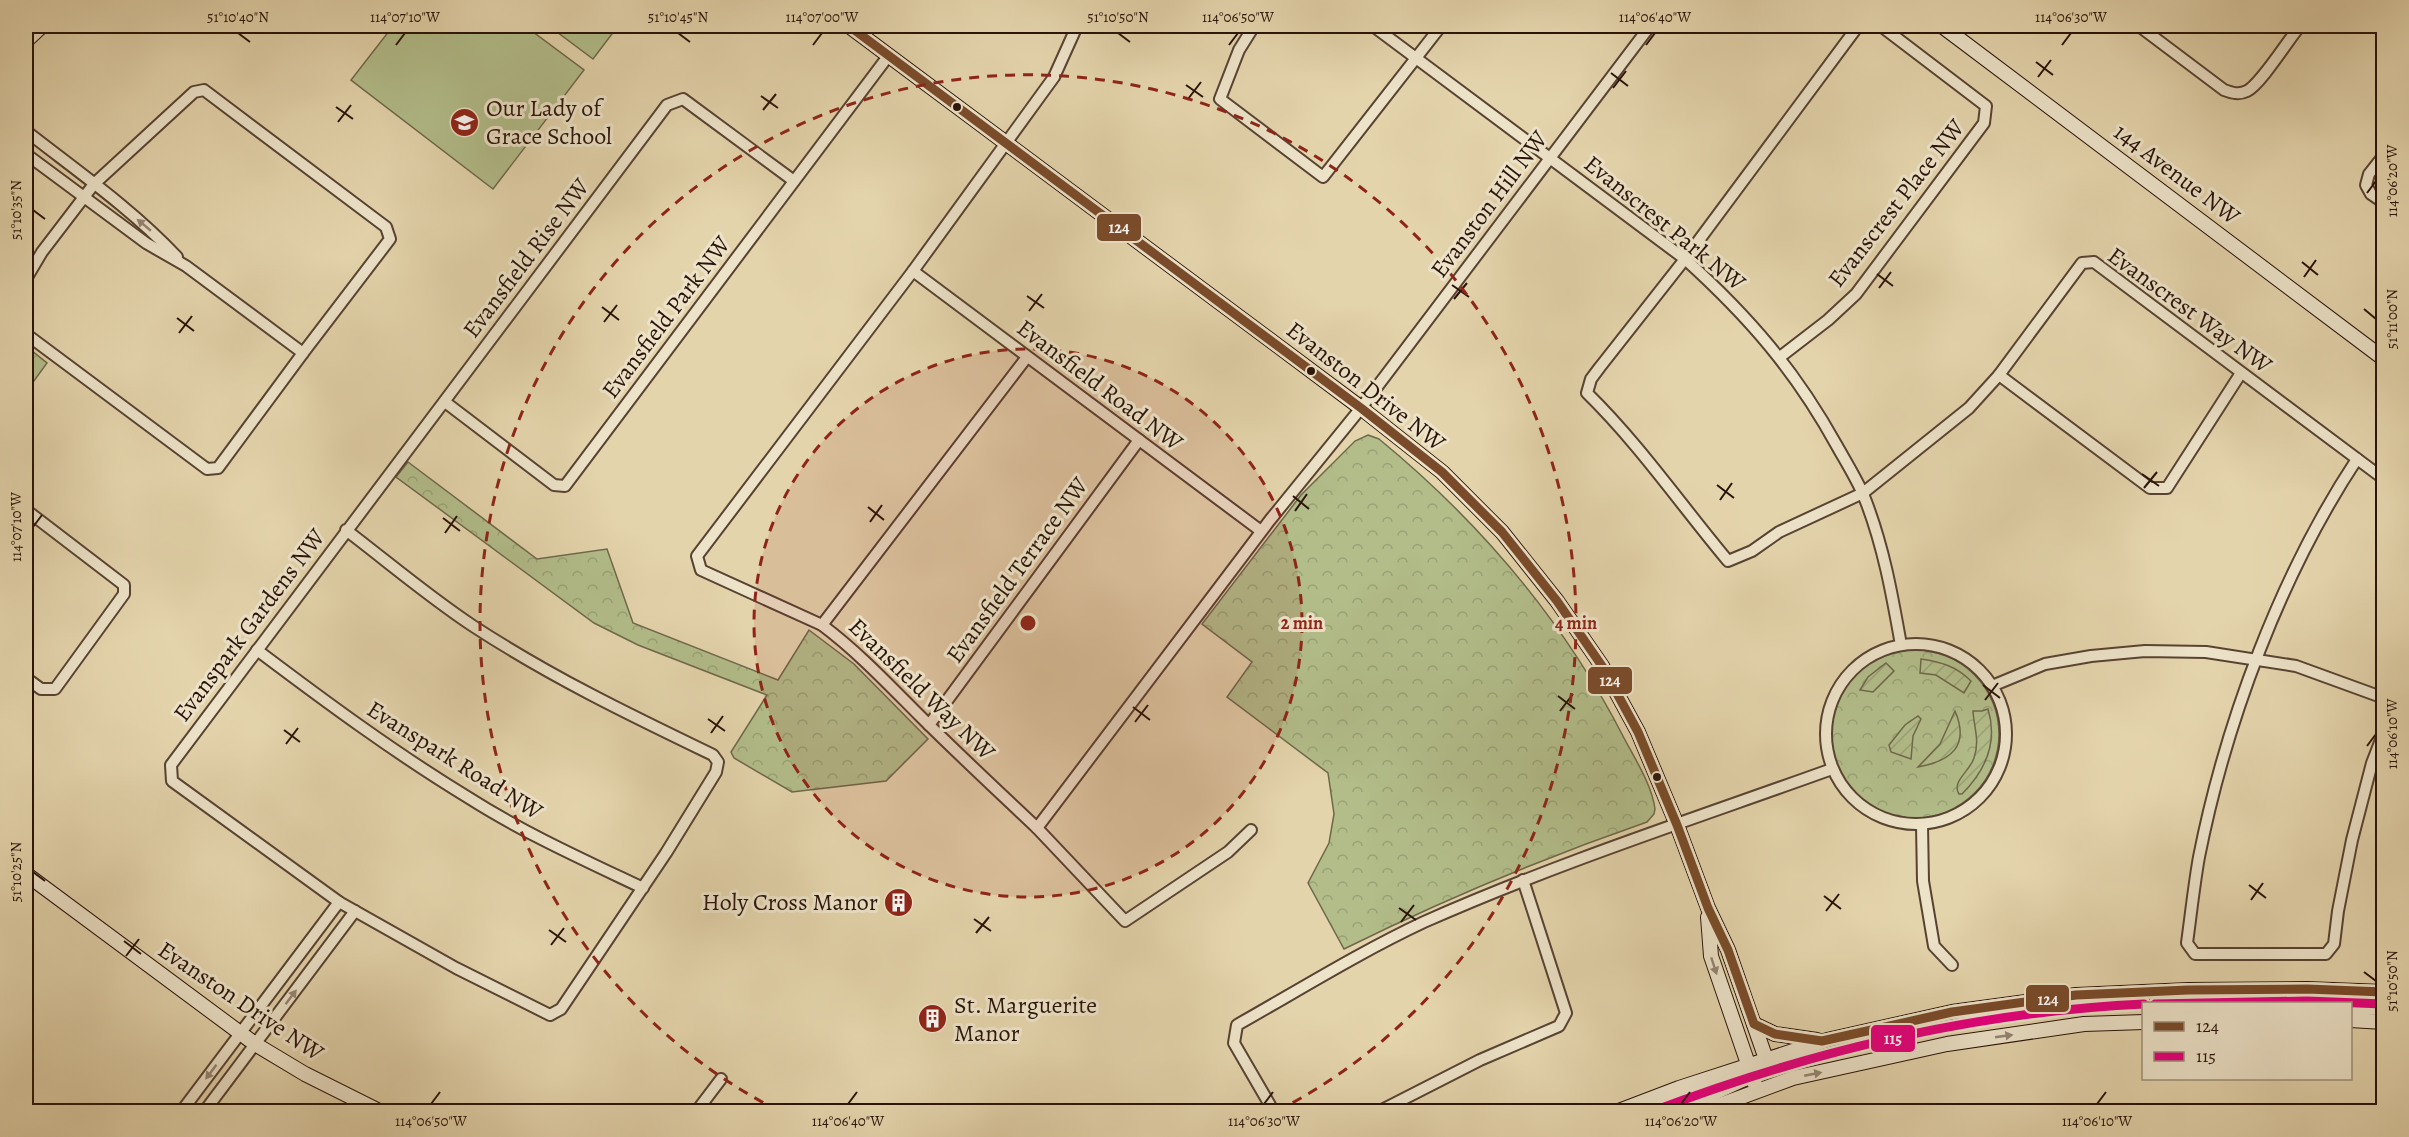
<svg xmlns="http://www.w3.org/2000/svg" width="2409" height="1137" viewBox="0 0 2409 1137" font-family="Alegreya,serif">
	<style>
		.grass { fill: #b2bd8a; stroke: #6e684a; stroke-width: 1.5 }
		.forest { fill: url(#forest-crowns); stroke: #6e684a; stroke-width: 1.5 }
		.garden { fill: url(#garden-furrows); stroke: #6e684a; stroke-width: 1.5 }
		.lines { fill: none; stroke-linecap: round; stroke-linejoin: round }
		.street-casing { stroke: #584332; stroke-width: 14 }
		.secondary-casing { stroke: #291309; stroke-width: 16 }
		.street { stroke: #ede3c9; stroke-width: 10 }
		.secondary { stroke: #ede3c9; stroke-width: 14 }
		.bus-1-casing { stroke: #ede3c9; stroke-width: 14 }
		.bus-2-casing { stroke: #ede3c9; stroke-width: 14 }
		.bus-1 { stroke: #7a4b2a; stroke-width: 9 }
		.bus-2 { stroke: #e5007d; stroke-width: 9 }
		.oneway { fill: #958573 }
		.ticks { fill: none; stroke: #291309; stroke-width: 2 }
		.ring { fill: none; stroke: #8f2418; stroke-width: 3; stroke-dasharray: 10 8 }
		.bus-dot { fill: #291309; stroke: #ede3c9; stroke-width: 2 }
		.labels { text-anchor: middle; dominant-baseline: central; stroke-width: 6; stroke-linejoin: round; paint-order: stroke }
		.poi-label { font-size: 24px; fill: #291309; stroke: #ede3c9; text-anchor: start }
		.street-label { font-size: 24px; fill: #291309; stroke: #ede3c9 }
		.centre { fill: #8f2418; stroke: #ede3c9; stroke-width: 3 }
		.ring-label { font-size: 18px; text-anchor: middle; font-weight: bold; fill: #8f2418; stroke: #ede3c9; stroke-width: 6; stroke-linejoin: round; paint-order: stroke }
		.line-badge { stroke: #ede3c9; stroke-width: 2 }
		.badge-label { font-size: 16px; text-anchor: middle; font-weight: bold; fill: #fff }
		.neatline { fill: none; stroke: #291309; stroke-width: 2 }
		.ticks-label { font-size: 15px; text-anchor: middle; fill: #291309 }
	</style>
	<defs>
		<pattern id="forest-crowns" width="20" height="18" patternUnits="userSpaceOnUse" patternTransform="scale(1.5)"><rect width="20" height="18" fill="#b2bd8a"/><path d="M2 6a3 3 0 1 1 6 0M12 15a3 3 0 1 1 6 0" fill="none" stroke="#99a276"/></pattern>
		<pattern id="garden-furrows" width="10" height="10" patternUnits="userSpaceOnUse" patternTransform="scale(1.5)"><rect width="10" height="10" fill="#b2bd8a"/><path d="M-1 1l2-2M0 10L10 0M9 11l2-2" fill="none" stroke="#99a276"/></pattern>
	</defs>
	<rect width="100%" height="100%" fill="#e4d4ac"/>
	<filter id="stains"><feTurbulence type="fractalNoise" baseFrequency=".00333" numOctaves="4"/><feColorMatrix values="0 0 0 0 .2 0 0 0 0 .09 0 0 0 0 .02 0 0 0 .5 -.17"/></filter>
	<radialGradient id="worn" r=".72"><stop offset=".6" stop-color="#630" stop-opacity="0"/><stop offset="1" stop-color="#630" stop-opacity=".3"/></radialGradient>
	<g class="grass">
		<polygon points="393,26 525,26 584,70 493,189 351,80"/>
		<polygon points="549,26 618,26 593,59"/>
	</g>
	<g class="forest">
		<polygon points="26,346 47,363 26,392"/>
		<path d="M1368 435 1379 439C1480 522 1564 621 1624 738 1635 759 1652 785 1655 809L1654 814 1647 822C1543 858 1443 900 1344 949L1308 883 1329 843 1334 814 1328 773 1227 697 1252 662 1202 624 1301 495 1355 441Z"/>
		<polygon points="408,462 537,559 607,549 633,623 778,680 809,630 854,664 928,739 886,781 792,792 734,758 731,752 767,695 638,645 594,623 396,477"/>
		<circle cx="1915" cy="734" r="84"/>
	</g>
	<g class="garden">
		<path d="M1921 659C1941 662 1956 666 1971 681L1964 693 1936 675 1920 673Z"/>
		<polygon points="1886,663 1894,671 1873,692 1860,690 1868,677"/>
		<path d="M1988 709C1998 742 1986 770 1962 794H1959C1951 782 1970 771 1974 758 1980 740 1974 728 1973 711H1982Z"/>
		<path d="M1955 711C1970 746 1951 761 1918 767L1940 744Z"/>
		<polygon points="1918,716 1921,719 1913,736 1911,759 1891,752 1889,745 1905,725"/>
	</g>
	<g class="lines">
		<defs>
			<g id="street">
				<path d="M1077 26 1054 77 913 271 697 556 701 570 822 625C858 652 888 684 920 716 958 754 998 791 1037 828L1270 520 1361 408 1650 26"/>
				<polyline points="1254,26 1239,50 1220,99 1323,177 1441,26"/>
				<path d="M1373 26 1685 259C1749 317 1795 370 1837 446 1846 462 1856 478 1863 494 1883 543 1892 594 1901 645"/>
				<path d="M1858 26 1685 259 1600 367 1591 379 1587 393C1640 445 1681 505 1728 561L1752 551 1779 532 1863 493 1969 408 1999 375 2082 263 2094 262 2384 479"/>
				<path d="M2139 26 2224 90C2232 93 2239 95 2247 91 2261 84 2288 40 2300 26"/>
				<path d="M26 131C77 171 132 209 177 257"/>
				<polyline points="26,154 146,243 186,266 303,353 218,468 207,469 26,334"/>
				<polyline points="2384,155 2369,174 2366,185 2371,194 2384,203"/>
				<polyline points="913,271 1261,531"/>
				<polyline points="26,279 42,252 94,184 194,92 204,90 386,227 390,239 303,353"/>
				<polyline points="1780,357 1828,320 1856,294 1984,123 1986,106 1881,26"/>
				<polyline points="1999,375 2150,488 2167,488 2241,373"/>
				<polyline points="445,402 554,485 565,486 889,55"/>
				<path d="M2357 459C2281 574 2226 721 2199 857 2194 885 2191 914 2187 943L2195 954H2326L2334 944 2338 911 2352 840 2372 763 2384 732"/>
				<polyline points="26,510 124,585 124,594 55,689 41,689 26,678"/>
				<path d="M346 530C388 562 429 597 473 626 551 677 630 715 713 755L718 762 716 772 666 853 561 1009 550 1015 456 968 339 902 172 781 171 765 667 105 683 99 794 181"/>
				<polyline points="822,625 1027,357"/>
				<circle cx="1916" cy="734" r="90"/>
				<path d="M257 650C326 702 395 753 469 798 524 833 584 860 643 888"/>
				<polyline points="1992,686 2045,664 2091,656 2145,651 2206,652 2296,666 2384,698"/>
				<polyline points="929,725 1139,440"/>
				<polyline points="1922,825 1923,881 1934,946 1952,965"/>
				<polyline points="1037,828 1125,921 1228,852 1251,830"/>
				<polyline points="181,1112 339,902"/>
				<polyline points="204,1112 355,911"/>
				<polyline points="696,1112 721,1079"/>
				<path d="M1274 1112 1234 1043 1237 1025C1299 990 1360 952 1424 922 1557 863 1696 818 1832 769"/>
				<polyline points="1378,1112 1480,1060 1559,1026 1566,1013 1523,880"/>
			</g>
			<g id="secondary">
				<polyline points="849,26 1361,408 1442,472 1502,532 1557,601 1602,666 1638,732 1677,825 1708,908 1728,950 1766,1059"/>
				<polyline points="1942,26 2384,359"/>
				<polyline points="26,41 42,26"/>
				<polyline points="26,874 255,1044 305,1074 381,1112"/>
				<polyline points="1708,917 1711,956 1757,1090"/>
				<polyline points="2350,1007 2384,1008"/>
				<polyline points="2350,1020 2384,1022"/>
				<polyline points="1754,1024 1775,1034 1817,1040"/>
				<polyline points="1616,1112 1679,1088 1827,1040 1952,1012 2076,995 2188,990 2307,989 2384,992"/>
				<polyline points="1673,1112 1762,1071 1766,1059"/>
				<polyline points="1701,1112 1793,1078 1947,1044 2084,1024 2144,1022"/>
			</g>
		</defs>
		<use href="#street" class="street-casing"/>
		<use href="#secondary" class="secondary-casing"/>
		<use href="#street" class="street"/>
		<use href="#secondary" class="secondary"/>
		<defs>
			<polyline id="bus-1" points="849,26 1361,408 1442,472 1502,532 1557,601 1602,666 1638,732 1677,825 1708,908 1728,950 1754,1024 1775,1034 1822,1041 1952,1012 2076,995 2188,990 2307,989 2384,992"/>
			<g id="bus-2">
				<polyline points="2155,1004 2307,1001 2384,1004"/>
				<path d="M1651 1112C1810 1051 1974 1012 2144 1004"/>
			</g>
		</defs>
		<use href="#bus-1" class="bus-1-casing"/>
		<use href="#bus-2" class="bus-2-casing"/>
		<use href="#bus-1" class="bus-1"/>
		<use href="#bus-2" class="bus-2"/>
	</g>
	<defs><path id="oneway-solid" d="M-6-.8H1V-3.2L6.5 0L1 3.2V.8H-6Z" transform="scale(1.5)"/></defs>
	<g class="oneway">
		<use href="#oneway-solid" transform="translate(144 225) rotate(-140)"/>
		<use href="#oneway-solid" transform="translate(1714 966) rotate(72)"/>
		<use href="#oneway-solid" transform="translate(291 997) rotate(-53)"/>
		<use href="#oneway-solid" transform="translate(2004 1036) rotate(-8)"/>
		<use href="#oneway-solid" transform="translate(211 1072) rotate(127)"/>
		<use href="#oneway-solid" transform="translate(1813 1074) rotate(-11)"/>
	</g>
	<path class="ticks" d="M238 33 250 42M678 33 690 42M1118 33 1130 42M396 45 405 33M813 45 822 33M1229 45 1238 33M1646 45 1655 33M2062 45 2071 33M2036 62 2053 75M1611 73 1628 86M2038 77 2051 60M1186 85 1203 97M1613 88 1626 71M761 96 778 108M1188 99 1201 82M336 107 353 119M763 110 776 94M338 122 351 105M2367 193 2376 181M33 210 45 219M2302 262 2318 275M1877 274 1893 286M2304 277 2316 260M1452 285 1469 297M1879 288 1891 272M1027 296 1044 308M1454 299 1467 283M602 307 619 320M2364 309 2376 319M1029 311 1042 294M177 318 194 331M604 322 617 305M179 333 192 316M2142 474 2159 486M1717 485 1734 498M2144 488 2157 472M1293 496 1309 509M1720 500 1732 483M868 507 884 520M1295 511 1307 494M443 518 460 531M870 522 882 505M33 527 42 515M445 533 457 516M1983 685 2000 698M1558 696 1575 709M1985 700 1998 683M1133 707 1150 720M1560 711 1573 694M708 719 725 731M1135 722 1148 705M284 730 300 742M711 733 723 716M286 744 298 728M2367 746 2376 734M33 872 45 881M2249 885 2266 898M1824 896 1841 909M2251 900 2263 883M1399 908 1416 920M1826 911 1839 894M974 919 991 931M1401 922 1414 905M549 930 566 942M976 933 989 917M124 941 141 954M551 945 564 928M126 956 139 939M2364 972 2376 981M431 1104 440 1092M848 1104 857 1092M1264 1104 1273 1092M1681 1104 1690 1092M2097 1104 2106 1092"/>
	<circle cx="1028" cy="623" r="274" fill="#8f2418" fill-opacity=".12"/>
	<g class="ring">
		<circle cx="1028" cy="623" r="274"/>
		<path d="M779 1111A548 548 0 1 1 1277 1111"/>
	</g>
	<defs>
		<symbol id="school-disc" viewBox="-11 -11 22 22"><circle r="9.5" fill="#8f2418" stroke="#ede3c9"/><path d="M0-5L7-2L0 1L-7-2ZM-4 1L0 2.5L4 1V4Q0 6-4 4Z" fill="#fff"/></symbol>
		<symbol id="building-disc" viewBox="-11 -11 22 22"><circle r="9.5" fill="#8f2418" stroke="#ede3c9"/><path d="M-4-6H4V6H1V3H-1V6H-4ZM-2.5-4.3h1.7v1.8h-1.7ZM.8-4.3h1.7v1.8H.8ZM-2.5-1h1.7V.8h-1.7ZM.8-1h1.7V.8H.8Z" fill="#fff"/></symbol>
	</defs>
	<g fill-rule="evenodd">
		<use href="#school-disc" x="448" y="106" width="33" height="33"/>
		<use href="#building-disc" x="882" y="886" width="33" height="33"/>
		<use href="#building-disc" x="916" y="1002" width="33" height="33"/>
	</g>
	<g class="bus-dot">
		<circle cx="957" cy="107" r="5"/>
		<circle cx="1311" cy="371" r="5"/>
		<circle cx="1657" cy="777" r="5"/>
	</g>
	<g class="labels">
		<g class="poi-label">
			<text x="486" y="108">Our Lady of<tspan x="486" dy="28">Grace School</tspan></text>
			<text x="878" y="902" text-anchor="end">Holy Cross Manor</text>
			<text x="954" y="1005">St. Marguerite<tspan x="954" dy="28">Manor</tspan></text>
		</g>
		<g class="street-label">
			<text transform="translate(2177 174) rotate(37)">144 Avenue NW</text>
			<text transform="translate(1896 203) rotate(-52)">Evanscrest Place NW</text>
			<text transform="translate(1489 204) rotate(-53)">Evanston Hill NW</text>
			<text transform="translate(1665 223) rotate(39)">Evanscrest Park NW</text>
			<text transform="translate(526 258) rotate(-53)">Evansfield Rise NW</text>
			<text transform="translate(2190 310) rotate(36)">Evanscrest Way NW</text>
			<text transform="translate(666 317) rotate(-53)">Evansfield Park NW</text>
			<text transform="translate(1100 385) rotate(37)">Evansfield Road NW</text>
			<text transform="translate(1366 386) rotate(38)">Evanston Drive NW</text>
			<text transform="translate(1017 570) rotate(-54)">Evansfield Terrace NW</text>
			<text transform="translate(249 625) rotate(-53)">Evanspark Gardens NW</text>
			<text transform="translate(922 689) rotate(44)">Evansfield Way NW</text>
			<text transform="translate(455 760) rotate(32)">Evanspark Road NW</text>
			<text transform="translate(241 1001) rotate(34)">Evanston Drive NW</text>
		</g>
	</g>
	<circle cx="1028" cy="623" r="9" class="centre"/>
	<g class="ring-label">
		<text x="1302" y="629">2 min</text>
		<text x="1576" y="629">4 min</text>
	</g>
	<g class="line-badge">
		<rect x="1096" y="213" width="46" height="29" rx="6" fill="#7a4b2a"/>
		<rect x="1587" y="666" width="46" height="29" rx="6" fill="#7a4b2a"/>
		<rect x="2025" y="984" width="45" height="29" rx="6" fill="#7a4b2a"/>
		<rect x="1870" y="1024" width="46" height="29" rx="6" fill="#e5007d"/>
	</g>
	<g class="badge-label">
		<text x="1119" y="233">124</text>
		<text x="1610" y="686">124</text>
		<text x="2048" y="1005">124</text>
		<text x="1893" y="1044">115</text>
	</g>
	<rect width="2409" height="1137" fill="none" stroke="#e4d4ac" stroke-width="66"/>
	<rect x="2142" y="1002" width="210" height="78" fill="#ede3c9" stroke="#9f907c" stroke-width="1.5"/>
	<rect x="2154" y="1022" width="30" height="9" fill="#7a4b2a" stroke="#9f907c" stroke-width="1.5"/>
	<text x="2196" y="1032" font-size="18" fill="#291309">124</text>
	<rect x="2154" y="1052" width="30" height="9" fill="#e5007d" stroke="#9f907c" stroke-width="1.5"/>
	<text x="2196" y="1062" font-size="18" fill="#291309">115</text>
	<rect x="33" y="33" width="2343" height="1071" class="neatline"/>
	<g class="ticks-label">
		<text x="238" y="22">51°10'40"N</text>
		<text x="405" y="22">114°07'10"W</text>
		<text x="678" y="22">51°10'45"N</text>
		<text x="822" y="22">114°07'00"W</text>
		<text x="1118" y="22">51°10'50"N</text>
		<text x="1238" y="22">114°06'50"W</text>
		<text x="1655" y="22">114°06'40"W</text>
		<text x="2071" y="22">114°06'30"W</text>
		<text transform="translate(2392 181) rotate(-90)" y="5">114°06'20"W</text>
		<text transform="translate(16 210) rotate(-90)" y="5">51°10'35"N</text>
		<text transform="translate(2392 319) rotate(-90)" y="5">51°11'00"N</text>
		<text transform="translate(16 527) rotate(-90)" y="5">114°07'10"W</text>
		<text transform="translate(2392 734) rotate(-90)" y="5">114°06'10"W</text>
		<text transform="translate(16 872) rotate(-90)" y="5">51°10'25"N</text>
		<text transform="translate(2392 981) rotate(-90)" y="5">51°10'50"N</text>
		<text x="431" y="1126">114°06'50"W</text>
		<text x="848" y="1126">114°06'40"W</text>
		<text x="1264" y="1126">114°06'30"W</text>
		<text x="1681" y="1126">114°06'20"W</text>
		<text x="2097" y="1126">114°06'10"W</text>
	</g>
	<rect width="100%" height="100%" filter="url(#stains)"/>
	<rect width="100%" height="100%" fill="url(#worn)"/>
</svg>
